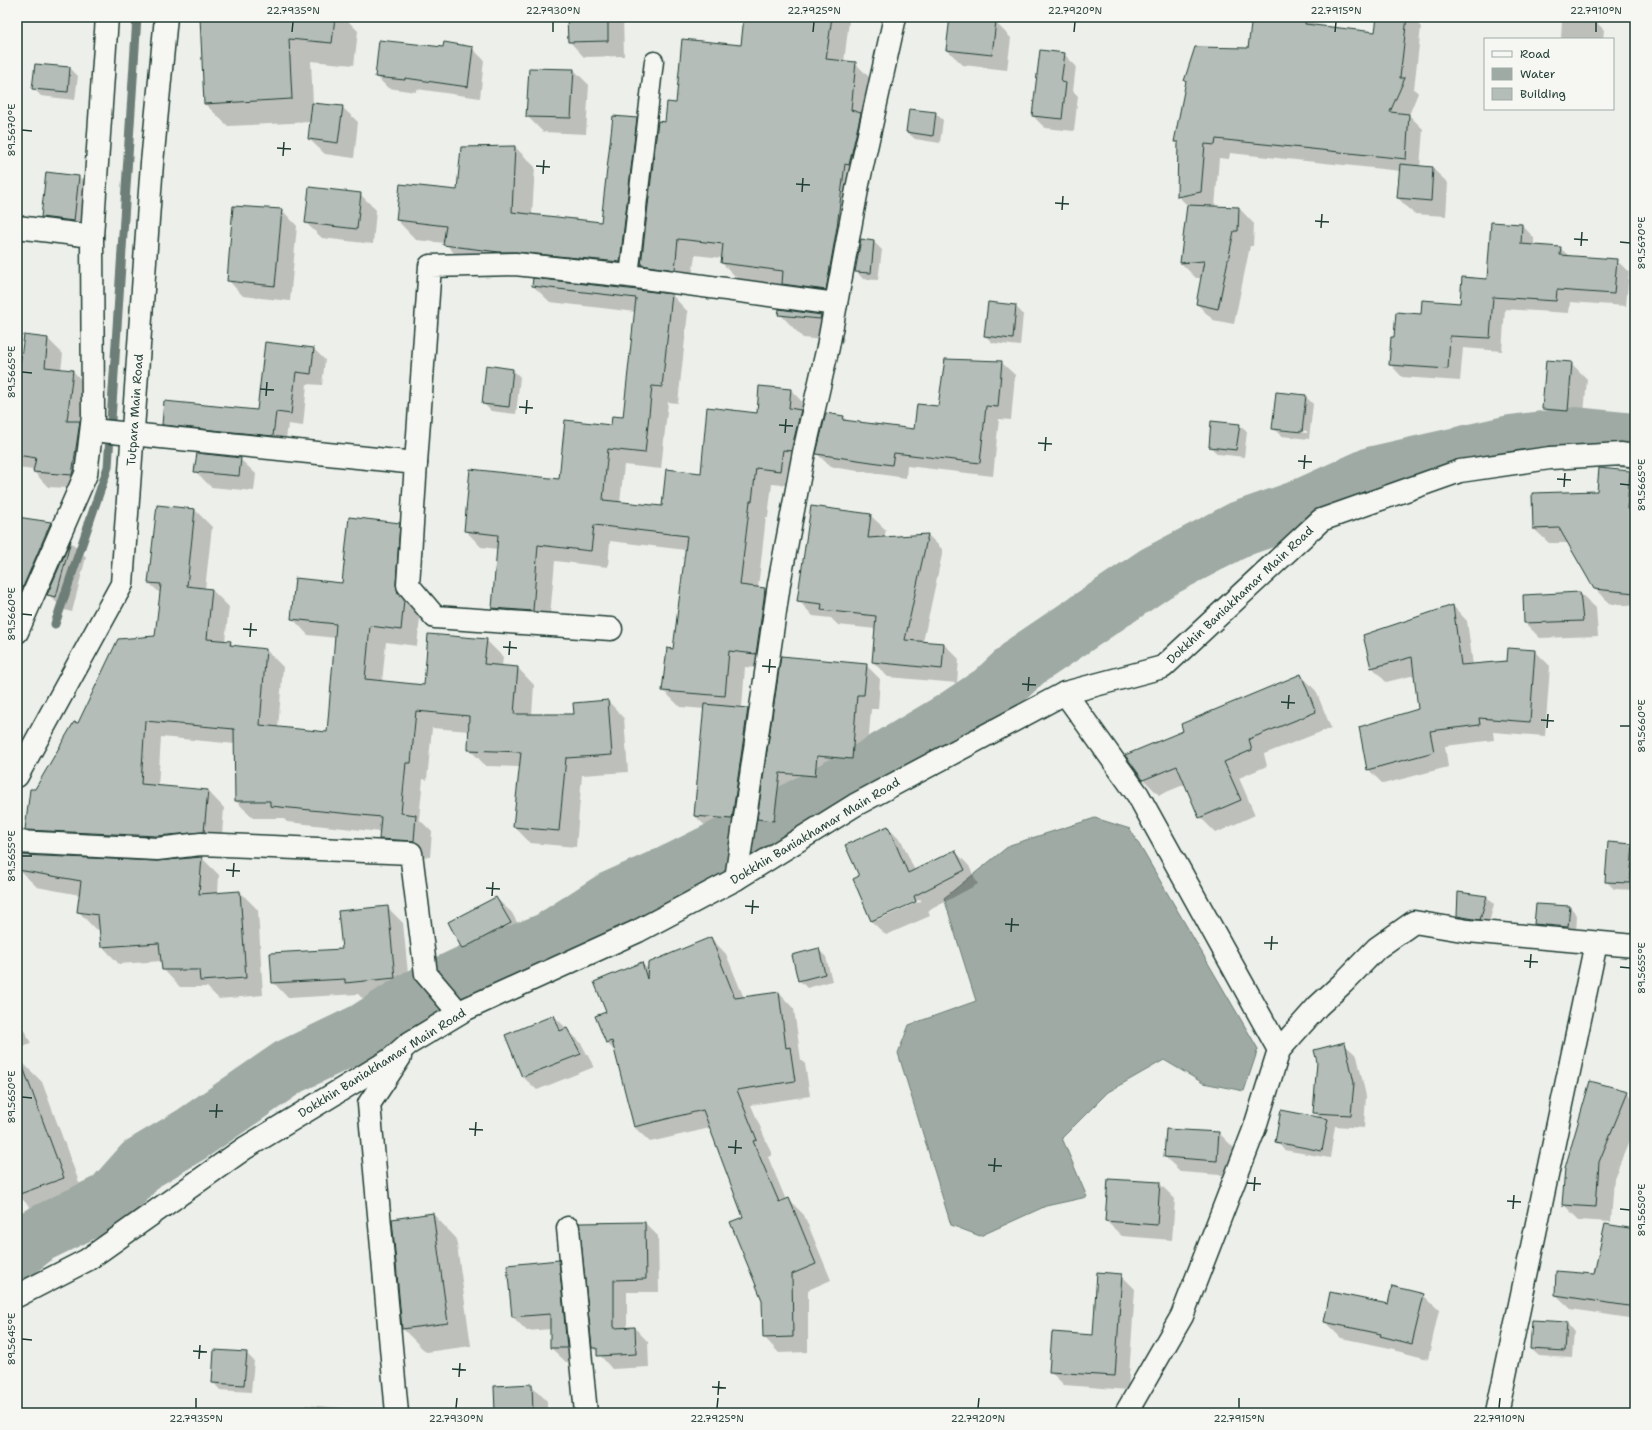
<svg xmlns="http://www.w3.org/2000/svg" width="1652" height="1430" viewBox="0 0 1652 1430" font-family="'Shantell Sans',sans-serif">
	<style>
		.water { fill: #9faaa4; stroke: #6c7e77 }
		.shadow { fill: #0003; fill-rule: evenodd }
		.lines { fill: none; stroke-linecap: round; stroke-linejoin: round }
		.stream { stroke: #6c7e77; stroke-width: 9 }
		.river { stroke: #9faaa4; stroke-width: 56 }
		.building { fill: #b4bdb8; stroke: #1f3d34 }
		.service-casing { stroke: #1f3d34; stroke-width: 21 }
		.minor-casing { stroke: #1f3d34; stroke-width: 25 }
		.tertiary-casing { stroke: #1f3d34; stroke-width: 25 }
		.service { stroke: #f6f6f2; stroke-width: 18 }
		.minor { stroke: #f6f6f2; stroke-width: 22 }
		.tertiary { stroke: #f6f6f2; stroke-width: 22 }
		.ticks { fill: none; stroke: #1f3d34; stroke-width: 1.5 }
		.labels { text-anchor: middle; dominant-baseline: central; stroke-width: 3.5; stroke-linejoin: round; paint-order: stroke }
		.street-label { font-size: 12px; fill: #1f3d34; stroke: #f6f6f2 }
		.neatline { fill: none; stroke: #1f3d34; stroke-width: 1.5 }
		.ticks-label { font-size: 10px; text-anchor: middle; fill: #1f3d34 }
	</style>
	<rect width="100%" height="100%" fill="#edefea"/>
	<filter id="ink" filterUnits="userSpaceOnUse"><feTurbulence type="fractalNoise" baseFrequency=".025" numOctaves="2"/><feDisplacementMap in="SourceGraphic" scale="8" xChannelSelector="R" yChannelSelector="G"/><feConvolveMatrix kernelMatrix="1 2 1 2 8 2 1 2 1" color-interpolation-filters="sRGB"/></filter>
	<g filter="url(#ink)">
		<polygon class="water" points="1095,818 1130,829 1258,1049 1244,1091 1203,1083 1164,1060 1108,1092 1062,1138 1087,1197 1046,1206 980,1236 951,1225 898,1053 909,1025 976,1001 944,898 1010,845"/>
		<g class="shadow">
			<polygon points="201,17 344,17 358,31 354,65 311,61 313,104 342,107 358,122 354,158 325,154 309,139 311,122 228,126 205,104"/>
			<polygon points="568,17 623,17 624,56 584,57 569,41"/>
			<polygon points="745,17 845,17 849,21 844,62 855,63 872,80 842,306 799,300 784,285 738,279 722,263 722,258 695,255 691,285 658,281 641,264 639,282 464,264 445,243 416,240 397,220 458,191 462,148 515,147 535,167 532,215 602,223 636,119 656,139 677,105 741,46"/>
			<polygon points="1253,17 1309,17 1318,27 1376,33 1378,17 1411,17 1421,27 1414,89 1418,93 1409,115 1423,129 1420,167 1432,168 1448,183 1446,216 1414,214 1398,198 1401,171 1230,153 1229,159 1219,158 1215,207 1239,208 1254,224 1253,246 1250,246 1234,324 1213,320 1197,304 1202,278 1196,278 1181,263 1188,206 1178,196 1179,146 1175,142 1187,82 1186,81 1249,49"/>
			<polygon points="1562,20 1596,22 1604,30 1603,39 1561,39"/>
			<polygon points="995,22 1011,38 1007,70 963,65 947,50"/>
			<polygon points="444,48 472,48 484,60 480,98 417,89 416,92 388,88 376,76"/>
			<polygon points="1064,54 1076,66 1073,91 1078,96 1074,131 1045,128 1033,116"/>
			<polygon points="36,65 70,68 78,76 75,100 41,96 33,88"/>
			<polygon points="574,70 589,85 586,134 543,132 527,116"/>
			<polygon points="935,113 943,120 940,143 915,139 907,132"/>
			<polygon points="47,173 79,177 95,193 90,236 58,233 42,217"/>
			<polygon points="360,194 376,210 373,244 322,238 306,223"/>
			<polygon points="282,210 297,226 290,301 243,296 228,280"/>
			<polygon points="1522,225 1534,238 1534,246 1560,248 1569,256 1616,260 1629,272 1626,306 1570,302 1569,313 1505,309 1502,351 1463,348 1460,381 1402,377 1390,364 1395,338 1421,315 1461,304 1487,280"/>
			<polygon points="861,241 874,242 882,250 878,280 863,279 856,271"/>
			<polygon points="533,286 672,295 688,312 678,403 668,402 661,469 624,465 620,503 663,507 701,474 757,414 791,390 807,407 796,486 772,484 768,517 766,517 758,588 765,589 781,606 772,669 745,667 742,708 748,709 771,732 866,665 880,679 878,709 871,709 866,773 831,770 828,789 794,786 788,835 773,833 758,819 755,842 719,839 695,816 705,709 680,707 664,691 674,650 686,550 610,541 608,567 555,561 549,627 509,624 493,608 498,549 481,547 465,530 560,481 612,426 624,419 636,312 550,302"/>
			<polygon points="1015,306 1023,314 1020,346 993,343 985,336"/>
			<polygon points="780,314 821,316 844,339 843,342 803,338"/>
			<polygon points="48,339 63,354 61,370 73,371 87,386 87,489 48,487 34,472 34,470 17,468 17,361 21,362"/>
			<polygon points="313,348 325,360 322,385 307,384 303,426 288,424 285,447 175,436 163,424 258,411"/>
			<polygon points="1001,362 1015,375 1011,420 999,419 993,476 907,466 906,478 831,467 817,454 843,417 849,422 915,430 939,407"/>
			<polygon points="1571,363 1587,379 1583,426 1559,424 1543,408"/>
			<polygon points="512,369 520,377 516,414 491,411 483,403"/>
			<path d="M1305 396 1313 404 1309 439 1281 436 1273 428ZM1280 428 1307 431V433L1280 430Z"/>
			<polygon points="1239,425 1247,432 1244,457 1218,454 1210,447"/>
			<polygon points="240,459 256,474 254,491 211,487 195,471"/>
			<polygon points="1630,472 1635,477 1635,606 1610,604 1595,589 1568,543 1549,543 1534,529"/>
			<polygon points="158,506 195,510 212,527 205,589 212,590 229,607 225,641 230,642 235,647 266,650 283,667 278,728 328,733 336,638 308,635 292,618 342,584 399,523 416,540 412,602 414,611 420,618 417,646 386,642 382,682 425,686 486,640 503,657 502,666 518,668 534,685 532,715 575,715 608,701 624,718 628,772 582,775 576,847 530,843 514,826 520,767 486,766 469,749 470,731 432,728 427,780 423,779 419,819 432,832 430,857 397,855 380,839 381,832 287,822 283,818 253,818 236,801 236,744 161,737 158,787 208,791 224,808 221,848 43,846 26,830 78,724 156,637 161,594 149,583"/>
			<polygon points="870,515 886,530 884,538 928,535 943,550 923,642 944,644 959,659 957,683 888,677 873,662 876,629 838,625 831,618 813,616 798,600"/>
			<polygon points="17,518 51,523 65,537 37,601 19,595 17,618"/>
			<polygon points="71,542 86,557 72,612 64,610 48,594"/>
			<polygon points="1580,593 1596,608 1598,636 1540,638 1525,623 1524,596"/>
			<polygon points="1453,606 1467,621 1473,665 1508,661 1535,651 1550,666 1545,736 1493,732 1494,740 1445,746 1448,767 1383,784 1368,769 1419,710 1415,675 1386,682 1372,667"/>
			<polygon points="1301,675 1316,691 1331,728 1264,754 1267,766 1239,778 1255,815 1216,833 1200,817 1186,784 1159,795 1144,780 1185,732"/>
			<path d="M887 827 902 842 915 871 955 851 969 866 978 884 928 911 930 916 886 935 871 921 860 877ZM921 899V901L877 920V917Z"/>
			<polygon points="1632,844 1635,847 1635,890 1614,889 1606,881"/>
			<polygon points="202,858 219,875 218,894 240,892 258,910 263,995 219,999 207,987 180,987 163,969 162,961 119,964 102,946 100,930 95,929 78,911 80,895 37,887 19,870 157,862"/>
			<polygon points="1459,893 1487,897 1494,904 1488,927 1466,924 1458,916"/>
			<polygon points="496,898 512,913 526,939 479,964 463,948"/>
			<polygon points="387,907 403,923 410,994 362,998 358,994 288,998 273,982 343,950"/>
			<polygon points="1570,907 1577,915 1576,935 1543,932 1535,924"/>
			<polygon points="711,938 726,954 744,998 779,993 794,1009 801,1060 805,1064 810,1096 751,1105 772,1155 768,1157 786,1200 788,1199 804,1215 831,1280 808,1290 808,1352 779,1353 764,1337 763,1300 744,1218 710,1128 650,1142 634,1127 616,1052 607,1043 597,1017 607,1012 642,964 649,970"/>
			<polygon points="818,949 826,957 832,981 807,988 799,980"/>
			<polygon points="554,1016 581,1043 594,1067 537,1090 523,1077 507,1035"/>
			<polygon points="17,1018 31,1043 17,1051 17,1031 20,1031 17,1027"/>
			<polygon points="1344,1044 1357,1056 1366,1096 1364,1128 1335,1126 1330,1158 1284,1150 1277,1142 1320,1118 1314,1112"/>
			<polygon points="19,1059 42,1082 86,1201 41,1218 17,1194 17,1060"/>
			<polygon points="1627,1092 1635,1100 1635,1127 1614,1178 1611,1222 1579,1220 1563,1204"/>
			<polygon points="1167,1130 1219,1133 1235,1149 1233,1176 1181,1172 1165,1157"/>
			<polygon points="1159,1183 1175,1199 1172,1240 1122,1236 1106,1221"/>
			<polygon points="433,1214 456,1238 471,1346 426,1352 403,1329 393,1219"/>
			<polygon points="645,1223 658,1236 659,1292 627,1292 627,1329 635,1328 648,1342 649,1367 612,1369 593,1347 580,1224"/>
			<polygon points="1635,1230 1635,1319 1571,1309 1556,1295 1595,1275"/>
			<polygon points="558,1261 572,1276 581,1362 566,1362 551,1348 551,1329 527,1331 513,1317"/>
			<polygon points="1121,1275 1135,1289 1128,1390 1064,1385 1050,1371 1094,1336"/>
			<polygon points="1423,1295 1439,1310 1428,1359 1397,1351 1395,1349 1341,1338 1325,1322"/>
			<polygon points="1566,1323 1574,1331 1572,1358 1539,1356 1531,1349"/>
			<polygon points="246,1353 254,1361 251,1392 220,1390 213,1382"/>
			<polygon points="531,1385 547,1401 547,1413 496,1413"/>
			<polygon points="305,1405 354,1409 358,1413 305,1413"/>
		</g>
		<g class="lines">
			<polyline class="stream" points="55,624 108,467 137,17"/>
			<polyline class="river" points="17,1252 38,1235 110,1200 142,1164 192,1134 289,1067 364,1031 417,997 472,971 549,940 612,899 679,869 773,822 862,773 951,720 993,692 1026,661 1156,573 1240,529 1297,509 1374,474 1511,443 1576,435 1635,441"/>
		</g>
		<g class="building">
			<polygon points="200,17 335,17 332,43 289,39 292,99 204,104"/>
			<polygon points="567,17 608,17 608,41 568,42"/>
			<polygon points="744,17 832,17 826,59 856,62 851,110 861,113 849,165 845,164 837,227 826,290 782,284 783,271 721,263 723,244 678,239 675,270 641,265 658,121 665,122 667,102 676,103 682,39 741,45"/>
			<polygon points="950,17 996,21 992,55 946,50"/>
			<polygon points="1252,17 1306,17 1305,24 1375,32 1377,17 1407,17 1400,78 1405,78 1390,112 1409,114 1406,159 1216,139 1215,145 1205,144 1201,192 1177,197 1178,142 1174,142 1186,81 1184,81 1195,47 1248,48"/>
			<polygon points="379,40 443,47 444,42 473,47 468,87 405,78 405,80 375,77"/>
			<polygon points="1040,50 1065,53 1061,82 1066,83 1062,119 1032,116"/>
			<polygon points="35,64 70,67 68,92 32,89"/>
			<polygon points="529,68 574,69 571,118 526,117"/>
			<polygon points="312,103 343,106 338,143 308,139"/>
			<polygon points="909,109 936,112 933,136 906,132"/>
			<polygon points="613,116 637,118 620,262 516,252 499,252 443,245 446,226 396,220 400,184 457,190 461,147 515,146 512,212 601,222"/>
			<polygon points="1400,164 1433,167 1431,201 1397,198"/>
			<polygon points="46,172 79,176 74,221 41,217"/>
			<polygon points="309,187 361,193 357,229 305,223"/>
			<polygon points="1187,205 1239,207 1238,231 1234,231 1218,309 1196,304 1204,261 1180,263"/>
			<polygon points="233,206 282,209 275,286 227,281"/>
			<polygon points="1491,222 1522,224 1521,244 1561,247 1560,255 1617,259 1614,294 1557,290 1556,301 1493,297 1490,338 1450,336 1448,369 1389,365 1391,337 1394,337 1396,312 1421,314 1422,300 1460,303 1462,277 1487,279"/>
			<polygon points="861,239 874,241 871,273 855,272"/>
			<polygon points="533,278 672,294 662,387 652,386 645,453 608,449 603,500 662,506 666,469 701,473 707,407 757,413 759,386 791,389 789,408 801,410 791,451 783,450 780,471 756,468 752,501 750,501 740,585 765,588 764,598 756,654 729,651 725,696 662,691 667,648 673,649 687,536 594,525 591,551 538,545 533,611 492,608 498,535 464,531 470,469 559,479 565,420 611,425 612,416 623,417 636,298 532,286"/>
			<polygon points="988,302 1016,305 1013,339 984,336"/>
			<polygon points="779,309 821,315 820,319 778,315"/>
			<polygon points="24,335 48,338 45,367 73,370 67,421 80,421 72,475 33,472 36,458 17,455 17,387"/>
			<polygon points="265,342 314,348 311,374 296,372 291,414 276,412 273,436 162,425 164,401 257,410"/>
			<polygon points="945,359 1002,361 998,407 986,406 980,463 894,453 892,465 816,454 826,413 844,416 843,420 914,429 917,404 938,406"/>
			<polygon points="1546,360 1572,362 1568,411 1542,409"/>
			<polygon points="486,365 513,369 509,407 482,404"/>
			<polygon points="1276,392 1306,395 1302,432 1272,429"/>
			<polygon points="1211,421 1240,424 1236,450 1209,447"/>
			<polygon points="197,453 241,458 239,476 194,472"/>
			<polygon points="1599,468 1630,471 1627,509 1635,510 1635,593 1594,589 1559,528 1533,529 1532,493 1597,491"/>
			<polygon points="157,505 195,509 187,586 212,589 207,639 231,641 230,645 266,649 260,725 327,732 336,624 291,619 295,578 342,583 349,517 400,523 396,584 398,594 404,600 401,630 370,626 365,679 424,685 428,634 487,639 484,664 518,667 514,714 574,714 573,703 608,700 612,755 566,758 559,831 513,827 521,752 468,750 469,716 416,711 411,763 406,763 401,813 416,815 414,841 379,839 381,817 270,806 270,801 235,801 234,729 145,721 141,784 208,790 204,832 157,836 25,830 30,789 35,789 74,722 78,723 118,639 155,636 161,584 148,583"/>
			<polygon points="811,506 871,514 868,538 928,534 905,640 944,643 942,669 872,662 876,616 821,610 822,604 797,601"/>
			<polygon points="17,517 51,522 23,587 17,585"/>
			<polygon points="71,540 56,597 47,595"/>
			<polygon points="1580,592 1583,621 1524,623 1523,595"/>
			<polygon points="1453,605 1461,665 1507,661 1508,648 1535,650 1530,722 1479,718 1480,725 1430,731 1434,752 1367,770 1359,727 1418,709 1412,657 1371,668 1363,635"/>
			<polygon points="781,656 867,664 864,695 857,695 852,759 817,756 815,776 780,773 774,821 757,819"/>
			<polygon points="1301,674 1316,712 1249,739 1252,750 1224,762 1241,800 1199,818 1177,766 1143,780 1125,755 1183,731 1181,724"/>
			<polygon points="704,704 748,708 732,819 694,816"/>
			<polygon points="888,826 908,873 955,850 965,870 914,896 916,902 871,921 853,879 859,876 845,845"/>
			<polygon points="1608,842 1633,844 1630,883 1605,882"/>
			<polygon points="21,855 156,861 202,857 199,894 240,891 246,978 200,981 199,970 162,970 159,943 101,947 98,915 77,912 81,881 18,870"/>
			<polygon points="1458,892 1487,896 1480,920 1457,916"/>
			<polygon points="496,897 511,923 462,949 448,922"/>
			<polygon points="1536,904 1570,906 1568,927 1534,924"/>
			<polygon points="388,906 395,978 345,983 345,979 272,983 270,953 342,949 338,911"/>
			<polygon points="711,937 735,998 779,992 786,1048 790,1047 795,1081 737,1090 757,1140 753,1141 779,1202 789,1198 816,1264 792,1274 793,1337 763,1338 762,1300 730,1222 743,1217 703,1110 634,1127 612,1041 606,1043 595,1016 606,1012 594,982 642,962 647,979 648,963"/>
			<polygon points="819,948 825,974 798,981 792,955"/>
			<polygon points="554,1015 560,1031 567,1028 581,1054 522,1077 505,1035"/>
			<polygon points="1345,1042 1354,1083 1351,1115 1313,1113 1317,1062 1314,1050"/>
			<polygon points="20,1059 64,1178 17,1195 17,1060"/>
			<polygon points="1590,1081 1628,1091 1599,1162 1596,1207 1562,1205 1565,1168"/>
			<polygon points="1281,1110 1328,1119 1322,1151 1275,1142"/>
			<polygon points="1166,1129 1219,1132 1217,1161 1164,1157"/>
			<polygon points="1108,1179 1160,1182 1157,1225 1105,1221"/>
			<polygon points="433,1213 448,1323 402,1329 392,1219"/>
			<polygon points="645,1222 646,1279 614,1280 614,1328 635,1327 636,1354 597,1356 597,1348 592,1348 579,1223"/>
			<polygon points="1605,1224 1635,1229 1635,1307 1555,1295 1556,1271 1594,1274"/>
			<polygon points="559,1260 567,1348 550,1348 550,1314 512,1317 507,1265"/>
			<polygon points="1097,1272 1122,1274 1115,1376 1049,1372 1052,1332 1093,1335"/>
			<polygon points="1392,1286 1424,1294 1412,1344 1380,1336 1381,1334 1324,1322 1330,1292 1388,1304"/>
			<polygon points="1532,1320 1567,1322 1565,1351 1530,1349"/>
			<polygon points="214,1350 247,1352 244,1385 212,1383"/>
			<polygon points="532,1384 533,1413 495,1413 494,1386"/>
		</g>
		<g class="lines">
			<defs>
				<polyline id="service" points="629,276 654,61"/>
				<g id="minor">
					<polyline points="17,227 92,236"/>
					<polyline points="92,430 416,463 408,585 435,617 611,629"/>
					<polyline points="416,463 430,266 515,264 629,276 836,304"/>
					<polyline points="17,632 86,474 93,416 92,236 107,17"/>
					<polyline points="1065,693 1138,795 1279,1050 1254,1130 1182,1316 1126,1413"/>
					<polyline points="17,842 157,849 201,844 411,853 426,974 459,1013"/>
					<polyline points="736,879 779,584 804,452 828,347 858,184 895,17"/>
					<polyline points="1279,1050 1318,1006 1343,983 1377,948 1414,922 1468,931 1635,946"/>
					<polyline points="568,1228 586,1413"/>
					<polyline points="17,1296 87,1260 245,1148 390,1060 408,1044 466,1009 638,931 736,879 855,805 1065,693 1163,667 1321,520 1460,471 1550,458 1622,454 1635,456"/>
					<polyline points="397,1413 369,1104 400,1057"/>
					<polyline points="1497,1413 1596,943"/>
				</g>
				<polyline id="tertiary" points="17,776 122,584 152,163 166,17"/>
			</defs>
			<use href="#service" class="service-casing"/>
			<use href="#minor" class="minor-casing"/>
			<use href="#tertiary" class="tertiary-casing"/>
			<use href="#service" class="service"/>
			<use href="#minor" class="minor"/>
			<use href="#tertiary" class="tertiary"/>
		</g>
	</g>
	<path class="ticks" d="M292 32 293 22M553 32V22M813 32 814 22M1074 32 1075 22M1335 32 1336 22M1596 32V22M22 130 32 131M277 148 291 149M283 156 284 142M536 166 550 167M543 174 544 160M796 184 810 185M802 192 803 178M1055 203 1069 204M1062 210 1063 196M1315 221 1329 222M1321 228 1322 214M1574 239 1588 240M1620 242 1630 243M1581 246 1582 232M22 372 32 373M260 389 274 390M266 396 267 382M519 407 533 408M526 414 527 400M779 425 793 426M785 433 786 419M1038 443 1052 444M1045 451 1046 437M1298 461 1312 462M1304 469 1305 455M1557 479 1571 480M1620 484 1630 485M1564 487 1565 473M22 614 32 615M243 629 257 630M250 637 251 623M503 647 517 648M509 655 510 641M762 666 776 667M769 673 770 659M1022 684 1036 685M1028 691 1029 677M1281 702 1295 703M1288 709 1289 695M1541 720 1554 721M1620 726H1630M1547 728 1548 714M22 856H32M226 870 240 871M233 877 234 863M486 888 500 889M492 896 493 882M745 906 759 907M752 914 753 900M1005 924 1019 925M1011 932 1012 918M1264 943H1278M1271 950 1272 936M1524 961 1538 962M1620 967 1630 968M1530 968 1531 954M22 1097 32 1098M209 1111H223M216 1118 217 1104M469 1129 483 1130M475 1136 476 1122M728 1147 742 1148M735 1154 736 1140M988 1165 1002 1166M994 1172 995 1158M1247 1183 1261 1184M1254 1191 1255 1177M1507 1201 1521 1202M1513 1209 1514 1195M1620 1209 1630 1210M22 1339 32 1340M193 1351 207 1352M199 1359 200 1345M452 1369 466 1370M459 1377 460 1363M712 1387 726 1388M718 1395 719 1381M196 1408V1398M456 1408 457 1398M717 1408 718 1398M978 1408 979 1398M1239 1408V1398M1499 1408 1500 1398"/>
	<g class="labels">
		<g class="street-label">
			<text transform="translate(135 410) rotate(-86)">Tutpara Main Road</text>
			<text transform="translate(1240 595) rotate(-43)">Dokkhin Baniakhamar Main Road</text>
			<text transform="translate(815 831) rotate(-31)">Dokkhin Baniakhamar Main Road</text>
			<text transform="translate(382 1063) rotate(-32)">Dokkhin Baniakhamar Main Road</text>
		</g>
	</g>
	<rect width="1652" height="1430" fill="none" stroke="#f6f6f2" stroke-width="44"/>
	<rect x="1484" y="38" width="130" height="72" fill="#f6f6f2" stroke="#a0aca6"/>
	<rect x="1492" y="51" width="20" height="6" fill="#f6f6f2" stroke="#a0aca6"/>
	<text x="1520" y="58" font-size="12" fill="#1f3d34">Road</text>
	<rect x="1492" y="68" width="20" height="12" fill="#9faaa4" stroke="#a0aca6"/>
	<text x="1520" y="78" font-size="12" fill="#1f3d34">Water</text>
	<rect x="1492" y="88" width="20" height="12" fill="#b4bdb8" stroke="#a0aca6"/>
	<text x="1520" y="98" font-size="12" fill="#1f3d34">Building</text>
	<rect x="22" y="22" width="1608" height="1386" class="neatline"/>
	<g class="ticks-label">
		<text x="293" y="14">22.7935°N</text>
		<text x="553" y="14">22.7930°N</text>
		<text x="814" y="14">22.7925°N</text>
		<text x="1075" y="14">22.7920°N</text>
		<text x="1336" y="14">22.7915°N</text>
		<text x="1596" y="14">22.7910°N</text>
		<text transform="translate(11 130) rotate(-90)" y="4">89.5670°E</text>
		<text transform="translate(1641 243) rotate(-90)" y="4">89.5670°E</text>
		<text transform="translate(11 372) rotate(-90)" y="4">89.5665°E</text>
		<text transform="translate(1641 485) rotate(-90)" y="4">89.5665°E</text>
		<text transform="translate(11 614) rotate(-90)" y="4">89.5660°E</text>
		<text transform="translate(1641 726) rotate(-90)" y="4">89.5660°E</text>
		<text transform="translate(11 856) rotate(-90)" y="4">89.5655°E</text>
		<text transform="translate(1641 968) rotate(-90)" y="4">89.5655°E</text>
		<text transform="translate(11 1097) rotate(-90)" y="4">89.5650°E</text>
		<text transform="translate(1641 1210) rotate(-90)" y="4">89.5650°E</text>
		<text transform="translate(11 1339) rotate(-90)" y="4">89.5645°E</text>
		<text x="196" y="1422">22.7935°N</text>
		<text x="456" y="1422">22.7930°N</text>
		<text x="717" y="1422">22.7925°N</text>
		<text x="978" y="1422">22.7920°N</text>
		<text x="1239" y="1422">22.7915°N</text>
		<text x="1499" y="1422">22.7910°N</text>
	</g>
</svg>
